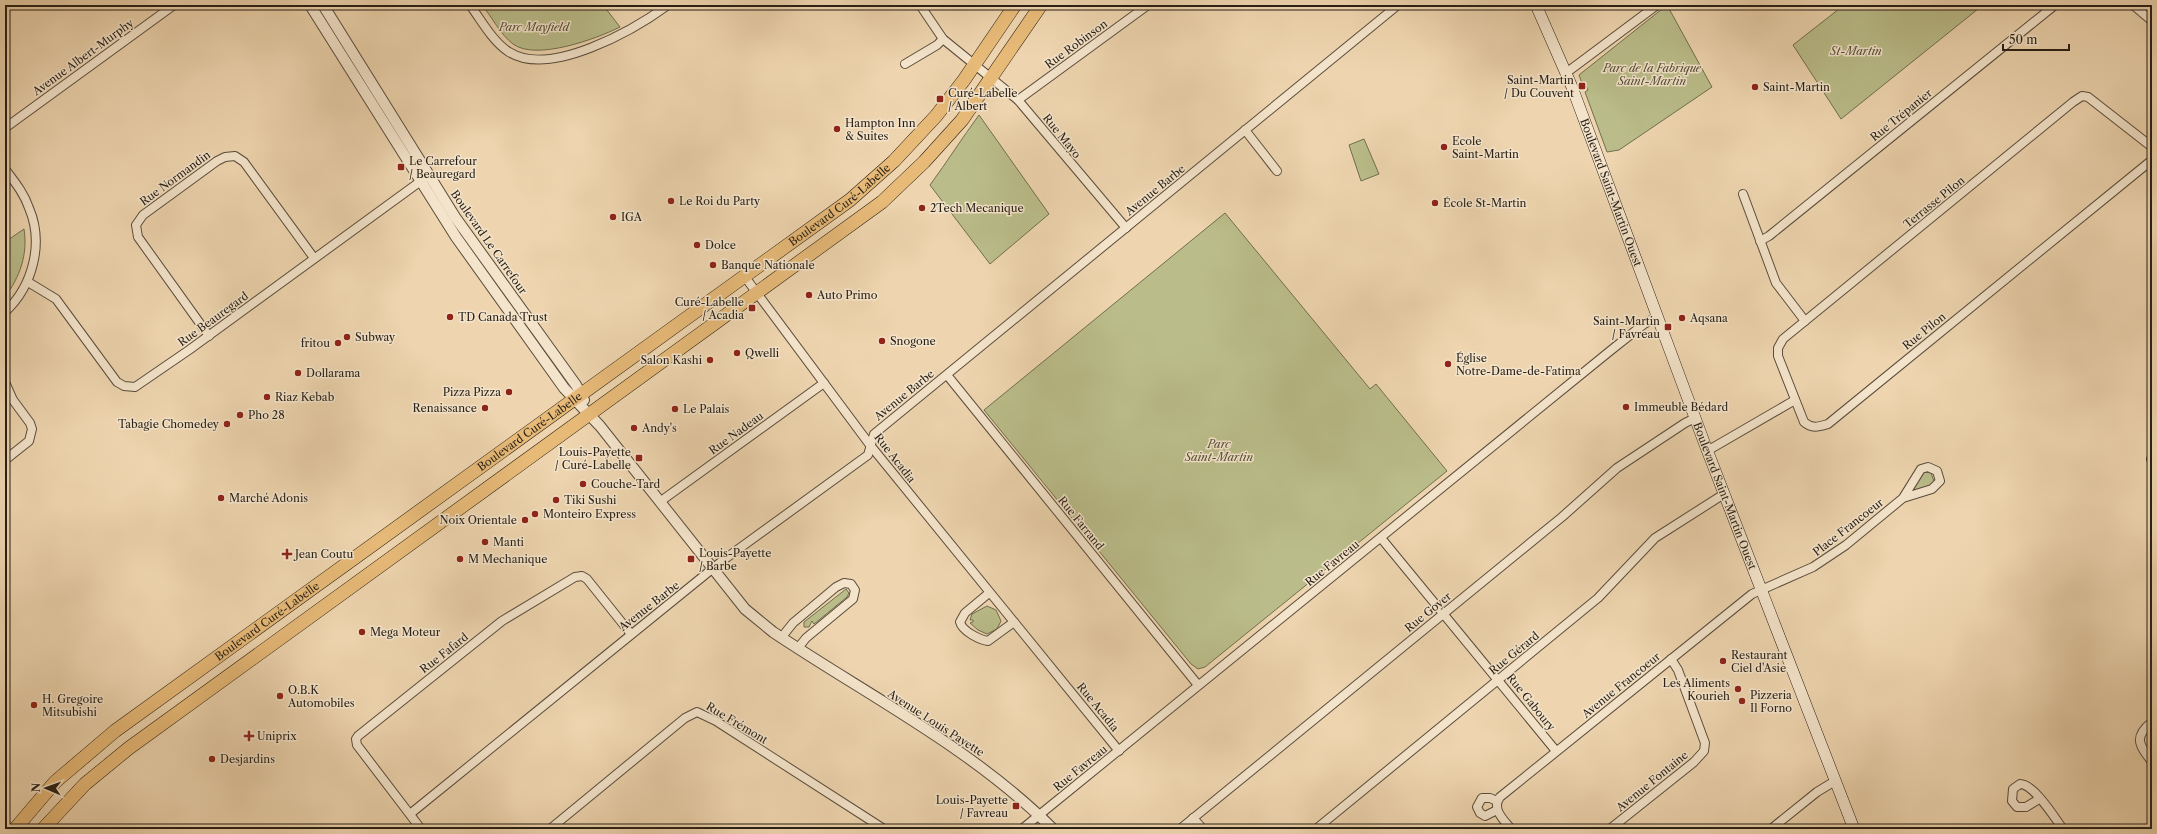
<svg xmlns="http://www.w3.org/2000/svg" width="2157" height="834" viewBox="0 0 2157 834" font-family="'Libre Caslon Text',serif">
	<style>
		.green { fill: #babd8a; stroke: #706e50 }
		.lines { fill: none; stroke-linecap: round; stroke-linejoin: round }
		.minor-casing { stroke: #594c3c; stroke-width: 10 }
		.tertiary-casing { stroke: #594c3c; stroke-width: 12 }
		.secondary-casing { stroke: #271f15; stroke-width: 12 }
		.primary-casing { stroke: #271f15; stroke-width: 14 }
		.minor { stroke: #f4e4cb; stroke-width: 8 }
		.tertiary { stroke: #f4e4cb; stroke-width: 10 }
		.secondary { stroke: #f4e4cb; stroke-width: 11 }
		.primary { stroke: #e7ba78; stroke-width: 13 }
		.poi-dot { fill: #8f2418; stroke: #f4e4cb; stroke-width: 1.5 }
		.labels { text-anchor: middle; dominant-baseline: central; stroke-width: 3; stroke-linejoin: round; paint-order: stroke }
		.park-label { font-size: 11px; font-style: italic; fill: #534e38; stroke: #f4e4cb }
		.street-label { font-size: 11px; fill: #271f15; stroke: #f4e4cb }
		.poi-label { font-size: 11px; fill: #271f15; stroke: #f4e4cb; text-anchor: start }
	</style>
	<rect width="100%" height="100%" fill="#eed5af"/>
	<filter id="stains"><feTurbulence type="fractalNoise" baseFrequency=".005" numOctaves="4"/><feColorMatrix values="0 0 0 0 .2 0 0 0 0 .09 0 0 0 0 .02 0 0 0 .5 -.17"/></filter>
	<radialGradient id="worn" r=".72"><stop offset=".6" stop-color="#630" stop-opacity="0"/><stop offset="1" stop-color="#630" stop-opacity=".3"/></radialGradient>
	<g class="green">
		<path d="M482 5H603L620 27C596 39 536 61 513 44 500 34 492 17 482 5Z"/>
		<polygon points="1667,5 1712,87 1619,150 1607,152 1585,92 1588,90 1586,86 1583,86 1579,75"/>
		<polygon points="1844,5 1983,5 1841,119 1793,45"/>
		<path d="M979 115 1049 214 990 264 930 185C947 162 962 138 979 115Z"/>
		<polygon points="1364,139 1379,174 1361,181 1349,145"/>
		<polygon points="1225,213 1370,389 1376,384 1447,471 1205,667 1198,669 1191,664 984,410"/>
		<path d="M24 229C28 254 20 277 5 297V242Z"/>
		<polygon points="1924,472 1931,473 1934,481 1931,485 1916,490 1914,488"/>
		<polygon points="846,589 849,593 847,597 814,624 812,621 809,627 804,627 804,622"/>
		<polygon points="987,606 996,610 1001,621 997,629 987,634 978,630 970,623 973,622 973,620 970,620 972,614"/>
	</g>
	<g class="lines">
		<defs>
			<g id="minor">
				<path d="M470 5C481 20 493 42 509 52 550 78 634 30 668 5"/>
				<polyline points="920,5 943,39 1018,100 1126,228"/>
				<polyline points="2133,5 2152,21"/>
				<polyline points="905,64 937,45 943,39"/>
				<polyline points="1566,73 1657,5"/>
				<polyline points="1018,100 1148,5"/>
				<polyline points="5,128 174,5"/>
				<polyline points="1245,130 1277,171"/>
				<path d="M2152 147 2088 97 2082 96 2073 102 1783 339 1778 348V356L1804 422C1812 429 1818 427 1828 424L2152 160"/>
				<path d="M5 169C14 181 24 193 29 208 44 243 33 286 5 312"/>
				<polyline points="1743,194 1776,283 1805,321"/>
				<polyline points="1760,241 1769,236 2055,5"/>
				<polyline points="745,277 870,445 1119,751"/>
				<polyline points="28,282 56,299 117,382 124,386 135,387 189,350 425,178"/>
				<polyline points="209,336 138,237 136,225 143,215 217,161 225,157 235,156 244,162 314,258"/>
				<polyline points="947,375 1198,685"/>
				<polyline points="5,382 13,400 30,423 32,429 29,441 5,460"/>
				<polyline points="1707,451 1795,400"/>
				<polyline points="2151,459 2152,459"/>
				<polyline points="661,501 824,383"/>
				<polyline points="1381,538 1556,751"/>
				<path d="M989 593 965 613 960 622C962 631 980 640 988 641L1014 622"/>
				<polyline points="781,638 793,623 836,587 844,583 851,584 855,590 853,599 806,638 798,648"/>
				<path d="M2152 722C2133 737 2139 745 2152 762"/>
				<path d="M2039 799 2026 807H2017L2012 801 2013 789 2020 784C2034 784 2054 817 2063 829"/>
				<polyline points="1497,801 1490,798 1482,798 1477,807 1480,813 1485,816 1497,810"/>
				<polyline points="410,814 722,561 868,455 874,434 1398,5"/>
				<polyline points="1193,818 1203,829"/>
				<polyline points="421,829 357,745 356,739 358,736 502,621 575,577 582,576 587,579 631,634"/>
				<polyline points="550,829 685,718 697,712 716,721 884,829"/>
				<polyline points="1022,829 1610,351 1644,324 1657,317"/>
				<polyline points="1180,829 1562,517 1617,468 1685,423 1695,418"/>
				<polyline points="1316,829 1598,598 1655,538 1724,494"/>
				<path d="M1511 829C1504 820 1491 809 1500 797L1752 594 1813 567 1846 545 1903 498 1921 469 1928 467 1937 471 1940 481 1932 489 1903 498"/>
				<polyline points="1610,829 1694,762 1704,751 1705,743 1678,670 1671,659"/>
				<polyline points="1771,829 1817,792 1835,781"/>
			</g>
			<g id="tertiary">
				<path d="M310 5 456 237 564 388 600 426 745 609 773 632C867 695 972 748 1053 829"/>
				<polyline points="323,5 455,217 576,385 584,400"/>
			</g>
			<g id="secondary">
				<path id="s1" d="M1536 5 1572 87 1704 442 1854 829"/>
			</g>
			<g id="primary">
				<path id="s2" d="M15 829 55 782 115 731 850 200 894 161 936 116 964 80 1015 5"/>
				<polyline points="43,829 85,784 129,748 882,202 924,162 962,120 1041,5"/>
			</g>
		</defs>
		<use href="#minor" class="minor-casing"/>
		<use href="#tertiary" class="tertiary-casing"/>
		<use href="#secondary" class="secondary-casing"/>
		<use href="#primary" class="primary-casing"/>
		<use href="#minor" class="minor"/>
		<use href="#tertiary" class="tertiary"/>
		<use href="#secondary" class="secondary"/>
		<use href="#primary" class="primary"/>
	</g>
	<g class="poi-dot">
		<rect x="1578" y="82" width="8" height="8" rx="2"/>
		<circle cx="1755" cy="87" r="4"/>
		<rect x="936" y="95" width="8" height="8" rx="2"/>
		<circle cx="837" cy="129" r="4"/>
		<circle cx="1444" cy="147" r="4"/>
		<rect x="397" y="163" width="8" height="8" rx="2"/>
		<circle cx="671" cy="201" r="4"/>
		<circle cx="1435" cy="203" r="4"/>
		<circle cx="922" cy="208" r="4"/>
		<circle cx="613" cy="217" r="4"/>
		<circle cx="697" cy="245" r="4"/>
		<circle cx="713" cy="265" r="4"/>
		<circle cx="809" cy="295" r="4"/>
		<rect x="748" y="304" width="8" height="8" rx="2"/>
		<circle cx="450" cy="317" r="4"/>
		<circle cx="1682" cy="318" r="4"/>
		<rect x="1664" y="323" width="8" height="8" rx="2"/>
		<circle cx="347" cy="337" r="4"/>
		<circle cx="882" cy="341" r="4"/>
		<circle cx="338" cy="343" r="4"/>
		<circle cx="737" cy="353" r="4"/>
		<circle cx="710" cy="360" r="4"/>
		<circle cx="1448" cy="364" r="4"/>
		<circle cx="298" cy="373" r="4"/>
		<circle cx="509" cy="392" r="4"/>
		<circle cx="267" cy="397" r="4"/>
		<circle cx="1626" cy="407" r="4"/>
		<circle cx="485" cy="408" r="4"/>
		<circle cx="675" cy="409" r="4"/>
		<circle cx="240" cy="415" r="4"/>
		<circle cx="227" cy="424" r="4"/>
		<circle cx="634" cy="428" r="4"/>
		<rect x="635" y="454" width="8" height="8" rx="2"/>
		<circle cx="583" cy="484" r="4"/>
		<circle cx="221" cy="498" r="4"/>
		<circle cx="556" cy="500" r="4"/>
		<circle cx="535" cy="514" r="4"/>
		<circle cx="525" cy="520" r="4"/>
		<circle cx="485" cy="542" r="4"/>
		<path d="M285 548h4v4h4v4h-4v4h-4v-4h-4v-4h4z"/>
		<circle cx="460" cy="559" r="4"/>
		<rect x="687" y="555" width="8" height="8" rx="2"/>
		<circle cx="362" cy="632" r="4"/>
		<circle cx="1723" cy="661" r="4"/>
		<circle cx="1738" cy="689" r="4"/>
		<circle cx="280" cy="696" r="4"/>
		<circle cx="1742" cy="701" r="4"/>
		<circle cx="34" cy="705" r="4"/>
		<path d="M247 730h4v4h4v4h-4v4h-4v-4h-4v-4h4z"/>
		<circle cx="212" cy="759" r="4"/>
		<rect x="1012" y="802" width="8" height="8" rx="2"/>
	</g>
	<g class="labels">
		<g class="park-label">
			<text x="534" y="27">Parc Mayfield</text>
			<text x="1856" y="51">St-Martin</text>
			<text x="1652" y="68">Parc de la Fabrique<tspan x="1652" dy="13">Saint-Martin</tspan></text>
			<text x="1219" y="444">Parc<tspan x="1219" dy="13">Saint-Martin</tspan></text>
		</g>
		<g class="street-label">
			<text transform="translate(1076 44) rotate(-36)">Rue Robinson</text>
			<text transform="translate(83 57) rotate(-36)">Avenue Albert-Murphy</text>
			<text transform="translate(1901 115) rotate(-39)">Rue Trépanier</text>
			<text transform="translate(1062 136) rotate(51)">Rue Mayo</text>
			<text transform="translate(175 178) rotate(-36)">Rue Normandin</text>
			<text transform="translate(1155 190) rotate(-39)">Avenue Barbe</text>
			<text stroke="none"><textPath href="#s1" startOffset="202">Boulevard Saint-Martin Ouest</textPath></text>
			<text transform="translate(1934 202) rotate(-39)">Terrasse Pilon</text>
			<text stroke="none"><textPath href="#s2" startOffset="1036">Boulevard Curé-Labelle</textPath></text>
			<text transform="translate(489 242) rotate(55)">Boulevard Le Carrefour</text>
			<text transform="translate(213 319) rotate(-36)">Rue Beauregard</text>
			<text transform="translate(1924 331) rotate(-39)">Rue Pilon</text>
			<text transform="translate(904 395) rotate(-39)">Avenue Barbe</text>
			<text stroke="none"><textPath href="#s2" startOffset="652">Boulevard Curé-Labelle</textPath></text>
			<text transform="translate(736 433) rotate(-36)">Rue Nadeau</text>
			<text transform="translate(895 458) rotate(52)">Rue Acadia</text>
			<text stroke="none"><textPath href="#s1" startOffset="526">Boulevard Saint-Martin Ouest</textPath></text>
			<text transform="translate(1081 523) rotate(51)">Rue Farrand</text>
			<text transform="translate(1848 527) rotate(-38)">Place Francoeur</text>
			<text transform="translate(1332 563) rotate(-39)">Rue Favreau</text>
			<text transform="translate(649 606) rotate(-38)">Avenue Barbe</text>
			<text transform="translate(1428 612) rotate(-39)">Rue Goyer</text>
			<text stroke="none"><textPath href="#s2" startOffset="328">Boulevard Curé-Labelle</textPath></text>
			<text transform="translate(444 653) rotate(-38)">Rue Fafard</text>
			<text transform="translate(1514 653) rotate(-39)">Rue Gérard</text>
			<text transform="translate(1621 685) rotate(-39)">Avenue Francoeur</text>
			<text transform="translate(1531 702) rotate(51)">Rue Gaboury</text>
			<text transform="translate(1098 707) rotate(51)">Rue Acadia</text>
			<text transform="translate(737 723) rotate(31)">Rue Frémont</text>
			<text transform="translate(936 723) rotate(33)">Avenue Louis Payette</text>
			<text transform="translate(1080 768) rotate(-39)">Rue Favreau</text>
			<text transform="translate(1652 781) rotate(-39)">Avenue Fontaine</text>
		</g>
		<g class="poi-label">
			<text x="1574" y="80" text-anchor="end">Saint-Martin<tspan x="1574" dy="13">/ Du Couvent</tspan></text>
			<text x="1763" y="87">Saint-Martin</text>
			<text x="948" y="93">Curé-Labelle<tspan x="948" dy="13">/ Albert</tspan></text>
			<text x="845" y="123">Hampton Inn<tspan x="845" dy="13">&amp; Suites</tspan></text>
			<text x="1452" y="141">Ecole<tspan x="1452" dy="13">Saint-Martin</tspan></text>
			<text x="409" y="161">Le Carrefour<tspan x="409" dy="13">/ Beauregard</tspan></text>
			<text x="679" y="201">Le Roi du Party</text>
			<text x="1443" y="203">École St-Martin</text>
			<text x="930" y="208">2Tech Mecanique</text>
			<text x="621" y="217">IGA</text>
			<text x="705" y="245">Dolce</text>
			<text x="721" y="265">Banque Nationale</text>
			<text x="817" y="295">Auto Primo</text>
			<text x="744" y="302" text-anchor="end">Curé-Labelle<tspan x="744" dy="13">/ Acadia</tspan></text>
			<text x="458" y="317">TD Canada Trust</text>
			<text x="1690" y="318">Aqsana</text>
			<text x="1660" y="321" text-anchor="end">Saint-Martin<tspan x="1660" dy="13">/ Favreau</tspan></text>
			<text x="355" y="337">Subway</text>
			<text x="890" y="341">Snogone</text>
			<text x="330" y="343" text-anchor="end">fritou</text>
			<text x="745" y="353">Qwelli</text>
			<text x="1456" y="358">Église<tspan x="1456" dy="13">Notre-Dame-de-Fatima</tspan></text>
			<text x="702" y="360" text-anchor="end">Salon Kashi</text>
			<text x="306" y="373">Dollarama</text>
			<text x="501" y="392" text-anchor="end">Pizza Pizza</text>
			<text x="275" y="397">Riaz Kebab</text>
			<text x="1634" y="407">Immeuble Bédard</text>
			<text x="477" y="408" text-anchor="end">Renaissance</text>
			<text x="683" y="409">Le Palais</text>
			<text x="248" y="415">Pho 28</text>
			<text x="219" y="424" text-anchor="end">Tabagie Chomedey</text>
			<text x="642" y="428">Andy's</text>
			<text x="631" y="452" text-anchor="end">Louis-Payette<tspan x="631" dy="13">/ Curé-Labelle</tspan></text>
			<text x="591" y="484">Couche-Tard</text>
			<text x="229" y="498">Marché Adonis</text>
			<text x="564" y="500">Tiki Sushi</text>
			<text x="543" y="514">Monteiro Express</text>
			<text x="517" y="520" text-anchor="end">Noix Orientale</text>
			<text x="493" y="542">Manti</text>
			<text x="699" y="553">Louis-Payette<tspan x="699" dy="13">/ Barbe</tspan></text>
			<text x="295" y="554">Jean Coutu</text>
			<text x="468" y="559">M Mechanique</text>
			<text x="370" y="632">Mega Moteur</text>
			<text x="1731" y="655">Restaurant<tspan x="1731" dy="13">Ciel d'Asie</tspan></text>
			<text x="1730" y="683" text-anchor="end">Les Aliments<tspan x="1730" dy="13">Kourieh</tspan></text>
			<text x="288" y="690">O.B.K<tspan x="288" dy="13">Automobiles</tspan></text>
			<text x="1750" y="695">Pizzeria<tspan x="1750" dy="13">Il Forno</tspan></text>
			<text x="42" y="699">H. Gregoire<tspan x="42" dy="13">Mitsubishi</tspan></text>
			<text x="257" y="736">Uniprix</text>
			<text x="220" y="759">Desjardins</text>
			<text x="1008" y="800" text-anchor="end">Louis-Payette<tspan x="1008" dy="13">/ Favreau</tspan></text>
		</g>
	</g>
	<rect width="2157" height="834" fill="none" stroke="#eed5af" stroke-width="20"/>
	<rect x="6" y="6" width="2145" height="822" fill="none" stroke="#271f15" stroke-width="2"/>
	<rect x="10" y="10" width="2137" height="814" fill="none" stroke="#271f15"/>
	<g transform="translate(46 788) rotate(272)" stroke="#f4e4cb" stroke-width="3" paint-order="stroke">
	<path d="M0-3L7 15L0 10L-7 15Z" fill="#271f15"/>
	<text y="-6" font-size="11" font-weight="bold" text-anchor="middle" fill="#271f15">N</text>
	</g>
	<path d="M2003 44v6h66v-6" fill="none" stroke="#271f15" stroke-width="2"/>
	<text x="2009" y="44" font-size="12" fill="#271f15" stroke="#f4e4cb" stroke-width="3" paint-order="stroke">50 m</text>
	<rect width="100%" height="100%" filter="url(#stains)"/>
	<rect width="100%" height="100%" fill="url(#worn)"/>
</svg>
